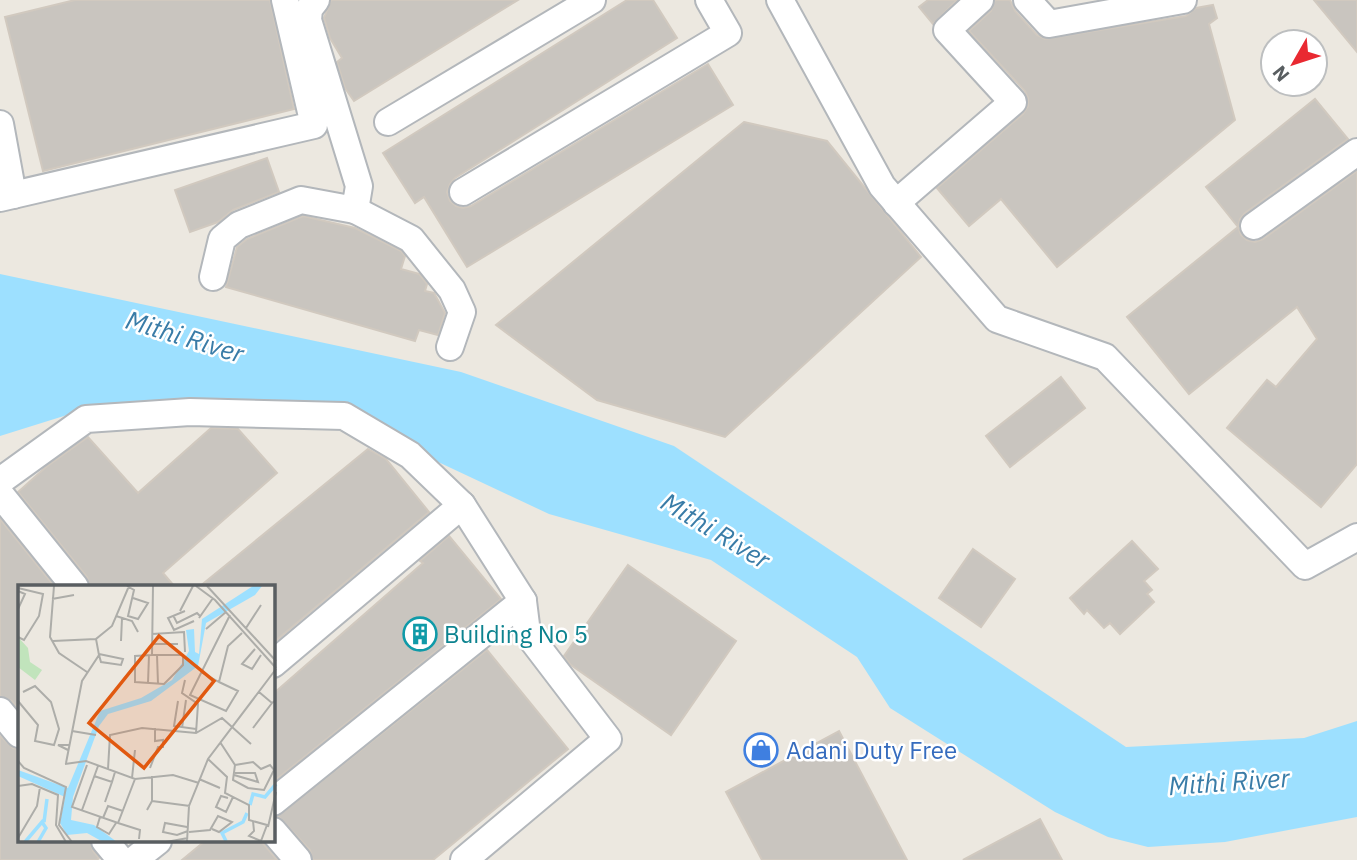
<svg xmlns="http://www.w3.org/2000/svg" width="1357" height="860" viewBox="0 0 1357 860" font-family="'IBM Plex Sans',sans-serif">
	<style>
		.water { fill: #9de0ff }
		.building { fill: #c9c5bf; stroke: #d1c9bf; stroke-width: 2 }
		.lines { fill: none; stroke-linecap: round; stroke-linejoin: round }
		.minor-casing { stroke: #b3b7bb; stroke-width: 30 }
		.minor { stroke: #fff; stroke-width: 26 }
		.labels { text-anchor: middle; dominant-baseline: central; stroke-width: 5; stroke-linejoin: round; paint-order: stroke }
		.culture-label { font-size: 24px; fill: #0d838f; stroke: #fff; text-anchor: start }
		.shop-label { font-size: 24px; fill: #366cbe; stroke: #fff; text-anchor: start }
		.water-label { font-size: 26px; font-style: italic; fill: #397ca7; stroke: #fff }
		.inset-river { fill: none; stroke: #9de0ff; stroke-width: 3.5 }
		.inset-road { fill: none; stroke: #adada9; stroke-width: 2 }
		.view { fill: #e15910; fill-opacity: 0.15; stroke: #e15910; stroke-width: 3.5 }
		.inset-edge { fill: none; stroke: #595e61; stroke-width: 3.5 }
	</style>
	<rect width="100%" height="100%" fill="#ece8e0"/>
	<polygon class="water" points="0,274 461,372 674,446 1126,747 1304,738 1357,721 1357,817 1225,842 1148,847 1108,837 1055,812 890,708 857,657 711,560 549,514 319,406 99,405 0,436"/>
	<g class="building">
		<polygon points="75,0 270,0 294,109 43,171 5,17"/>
		<polygon points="331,0 518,0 354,101 345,88 337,62 342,58 330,38 324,18"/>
		<polygon points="627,0 653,0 677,38 455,178 450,184 447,192 450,201 456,206 463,208 471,206 708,64 733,105 467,267 424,197 415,203 383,153"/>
		<polygon points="928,0 957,0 933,24 919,7"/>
		<polygon points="995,0 1010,0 1015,11 1037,35 1045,39 1186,16 1196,8 1213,5 1217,18 1209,24 1235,120 1057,267 1001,199 969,226 937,188 1023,114 1028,106 1028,98 1025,91 969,31 991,11"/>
		<polygon points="1314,0 1357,0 1357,52"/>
		<polygon points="1315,99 1348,139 1245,213 1240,219 1238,227 1241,235 1247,240 1255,242 1263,239 1357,171 1357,464 1321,507 1227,428 1267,380 1276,387 1317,339 1297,307 1189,394 1127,317 1238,227 1206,187"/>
		<polygon points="744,122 827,141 921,257 725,437 597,400 496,325"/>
		<polygon points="267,158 279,192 233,210 218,222 190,232 175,190"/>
		<polygon points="303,216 355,228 401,251 405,256 401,269 419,274 427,284 425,291 434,293 445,313 438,335 419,330 415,341 226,287 237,247 247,239"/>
		<polygon points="1061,377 1085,408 1010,467 986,436"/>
		<polygon points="211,428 238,429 277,473 163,573 175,587 90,587 87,577 18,492 46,467 88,437 138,493"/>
		<polygon points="368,449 386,459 429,512 273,643 273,587 199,587"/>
		<polygon points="0,519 55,587 19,587 19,710 12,701 0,696"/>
		<polygon points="449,536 501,599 273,782 273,694 423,563 420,561"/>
		<polygon points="1132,541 1158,569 1144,581 1152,590 1147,594 1154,602 1120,634 1110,623 1104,628 1087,610 1084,614 1070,598"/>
		<polygon points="973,549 1015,579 981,627 939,598"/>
		<polygon points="628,565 736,641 671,735 571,665 564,656"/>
		<polygon points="487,650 568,749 433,860 313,860 310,850 278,816"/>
		<polygon points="839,731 907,860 762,860 726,792"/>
		<polygon points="0,736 13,748 19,749 19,841 90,841 93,851 99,858 97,860 0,860"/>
		<polygon points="1040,819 1062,860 963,860"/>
		<polygon points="205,841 261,841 277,860 182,860"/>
	</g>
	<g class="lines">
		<defs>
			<g id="minor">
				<polyline points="780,0 882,186 997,319 1105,357 1305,566 1357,537"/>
				<polyline points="1027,0 1049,24 1183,0"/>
				<polyline points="388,122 592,0"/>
				<polyline points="0,124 13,195"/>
				<polyline points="463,192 728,33 709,0"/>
				<polyline points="0,198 314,125 285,0"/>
				<polyline points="896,203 1013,102 947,30 980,0"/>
				<polyline points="355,210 411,239 452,290 462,312 450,347"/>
				<polyline points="1254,226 1357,152"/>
				<polyline points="213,277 222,239 239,225 301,200 355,210 359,186 308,20 309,9 316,0"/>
				<polyline points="0,481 86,419 190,412 344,416 410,455 462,505 523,601 527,633 608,739 464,860"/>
				<polyline points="0,494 75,587"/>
				<polyline points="273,664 462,505"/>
				<polyline points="0,711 19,734"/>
				<polyline points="273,802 523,601"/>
				<polyline points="273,831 298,860"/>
				<polyline points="105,841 121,860"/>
				<polyline points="134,860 158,841"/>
			</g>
		</defs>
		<use href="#minor" class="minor-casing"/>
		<use href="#minor" class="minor"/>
	</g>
	<defs>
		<symbol id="building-ring" viewBox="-11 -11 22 22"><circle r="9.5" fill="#fff" stroke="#0f9aa8" stroke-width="1.5"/><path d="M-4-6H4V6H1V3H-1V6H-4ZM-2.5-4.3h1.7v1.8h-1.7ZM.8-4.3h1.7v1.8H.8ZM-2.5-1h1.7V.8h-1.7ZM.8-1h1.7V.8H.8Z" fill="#0f9aa8"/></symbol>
		<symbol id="shop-ring" viewBox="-11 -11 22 22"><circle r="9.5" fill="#fff" stroke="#3f7fe0" stroke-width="1.5"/><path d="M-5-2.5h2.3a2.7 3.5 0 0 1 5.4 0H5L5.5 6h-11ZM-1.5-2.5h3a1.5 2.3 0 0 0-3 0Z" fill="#3f7fe0"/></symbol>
	</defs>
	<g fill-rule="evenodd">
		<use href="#building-ring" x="401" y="615" width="38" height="38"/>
		<use href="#shop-ring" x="742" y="731" width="38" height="38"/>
	</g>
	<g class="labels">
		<g class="culture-label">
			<text x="444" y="634">Building No 5</text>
		</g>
		<g class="shop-label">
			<text x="786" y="750">Adani Duty Free</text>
		</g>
		<g class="water-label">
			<text transform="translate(185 336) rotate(17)">Mithi River</text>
			<text transform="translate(716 530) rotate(31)">Mithi River</text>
			<text transform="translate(1229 781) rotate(-4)">Mithi River</text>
		</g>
	</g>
	<g transform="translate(18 585)">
		<rect width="257" height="257" fill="#ece8e0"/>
		<path d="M0 52 10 63 12 77 24 85 17 95 0 82Z" fill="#c1e4bc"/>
		<path d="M235 1H244L237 10 188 38 180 81 133 116 90 129 81 141 55 212 53 235 76 240 99 257H85L69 248 49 250 42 238 47 212 0 191V185L50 203 82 126 123 113 154 95 171 66 168 45 176 44 177 67 181 69 184 34Z" fill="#9de0ff"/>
		<path class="inset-river" d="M232 220 235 209 247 212 258 199M26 237 29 214M208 256 204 248 225 237 229 228M7 257 24 237 28 243 20 257"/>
		<path class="inset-road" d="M36 1 32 52 41 68 69 87M109 1 116 5 110 31 120 34 130 18 115 13M178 1 197 15 258 83M189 1 258 76M0 3 25 9 21 31 6 55 0 52M0 6 7 9 0 24M34 14 56 10M162 26 175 1M167 26 150 33 156 45 176 36M155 30 159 38 179 28 182 31M98 31 114 36 120 47M181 33 195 13M228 43 243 20M188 44 208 27M134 49 166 47 167 67M35 56 78 54M103 56 104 33M134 59H160M237 64 224 79 234 84 243 70M81 70 83 77 103 80 105 74 81 69M134 70 117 71V97L146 99 165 80V70H134L135 1M139 70 140 99M183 87 201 97 210 61 224 48M167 95 164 108 180 119 178 148M201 97 220 106 208 126 172 110 212 30M130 98 131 70M241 107 254 118 258 115M0 116 20 140 17 156 36 160 41 144 33 117 17 101 5 107M160 116 156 141 178 144M164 143 168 115M235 143 254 118M54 146 78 150M202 157 217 180 215 195 230 203 246 205 256 185 252 180 243 184 235 177 217 180M50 165 40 160H51M190 174 209 192 207 208 231 220V235L249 240 243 256 231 251 236 246 235 236M0 176 6 183 48 202 41 240 54 257M48 178 64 96 81 70 78 54 94 41 111 1M47 179 68 176 117 194 155 190 181 198M69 180 54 222 100 238 117 194M132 183 140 162H145V155L137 156V143M90 184 92 150 124 143 178 148 204 133 233 159M216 190 240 197 237 188H217M76 191 94 197 97 187M114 193 117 165M181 194 202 203M0 201 14 199 40 210 38 240 48 257M210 213 203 211 198 222 208 227 215 212M134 216 172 221M87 217 94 197M64 225 80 181M129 225 134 216V191M82 232 79 242 91 249 98 238M85 233 90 221 105 226M100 238 122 245 121 254M169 242 147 238 145 247 159 250 170 246M250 242 258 207M171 247 192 245 200 231 214 237 201 247 194 244M0 253 19 221 22 202M148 257 170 253M169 257 171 221 190 174 258 84"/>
		<path class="view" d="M141 51 196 96 126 183 71 138Z"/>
		<rect width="257" height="257" class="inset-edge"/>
	</g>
	<g transform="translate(1294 63) rotate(231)"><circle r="33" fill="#ffffff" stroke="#bdbfc0" stroke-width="2"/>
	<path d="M0-5L12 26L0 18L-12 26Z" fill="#e92931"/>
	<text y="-10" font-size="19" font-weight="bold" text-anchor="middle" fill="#595e61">N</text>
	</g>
</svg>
